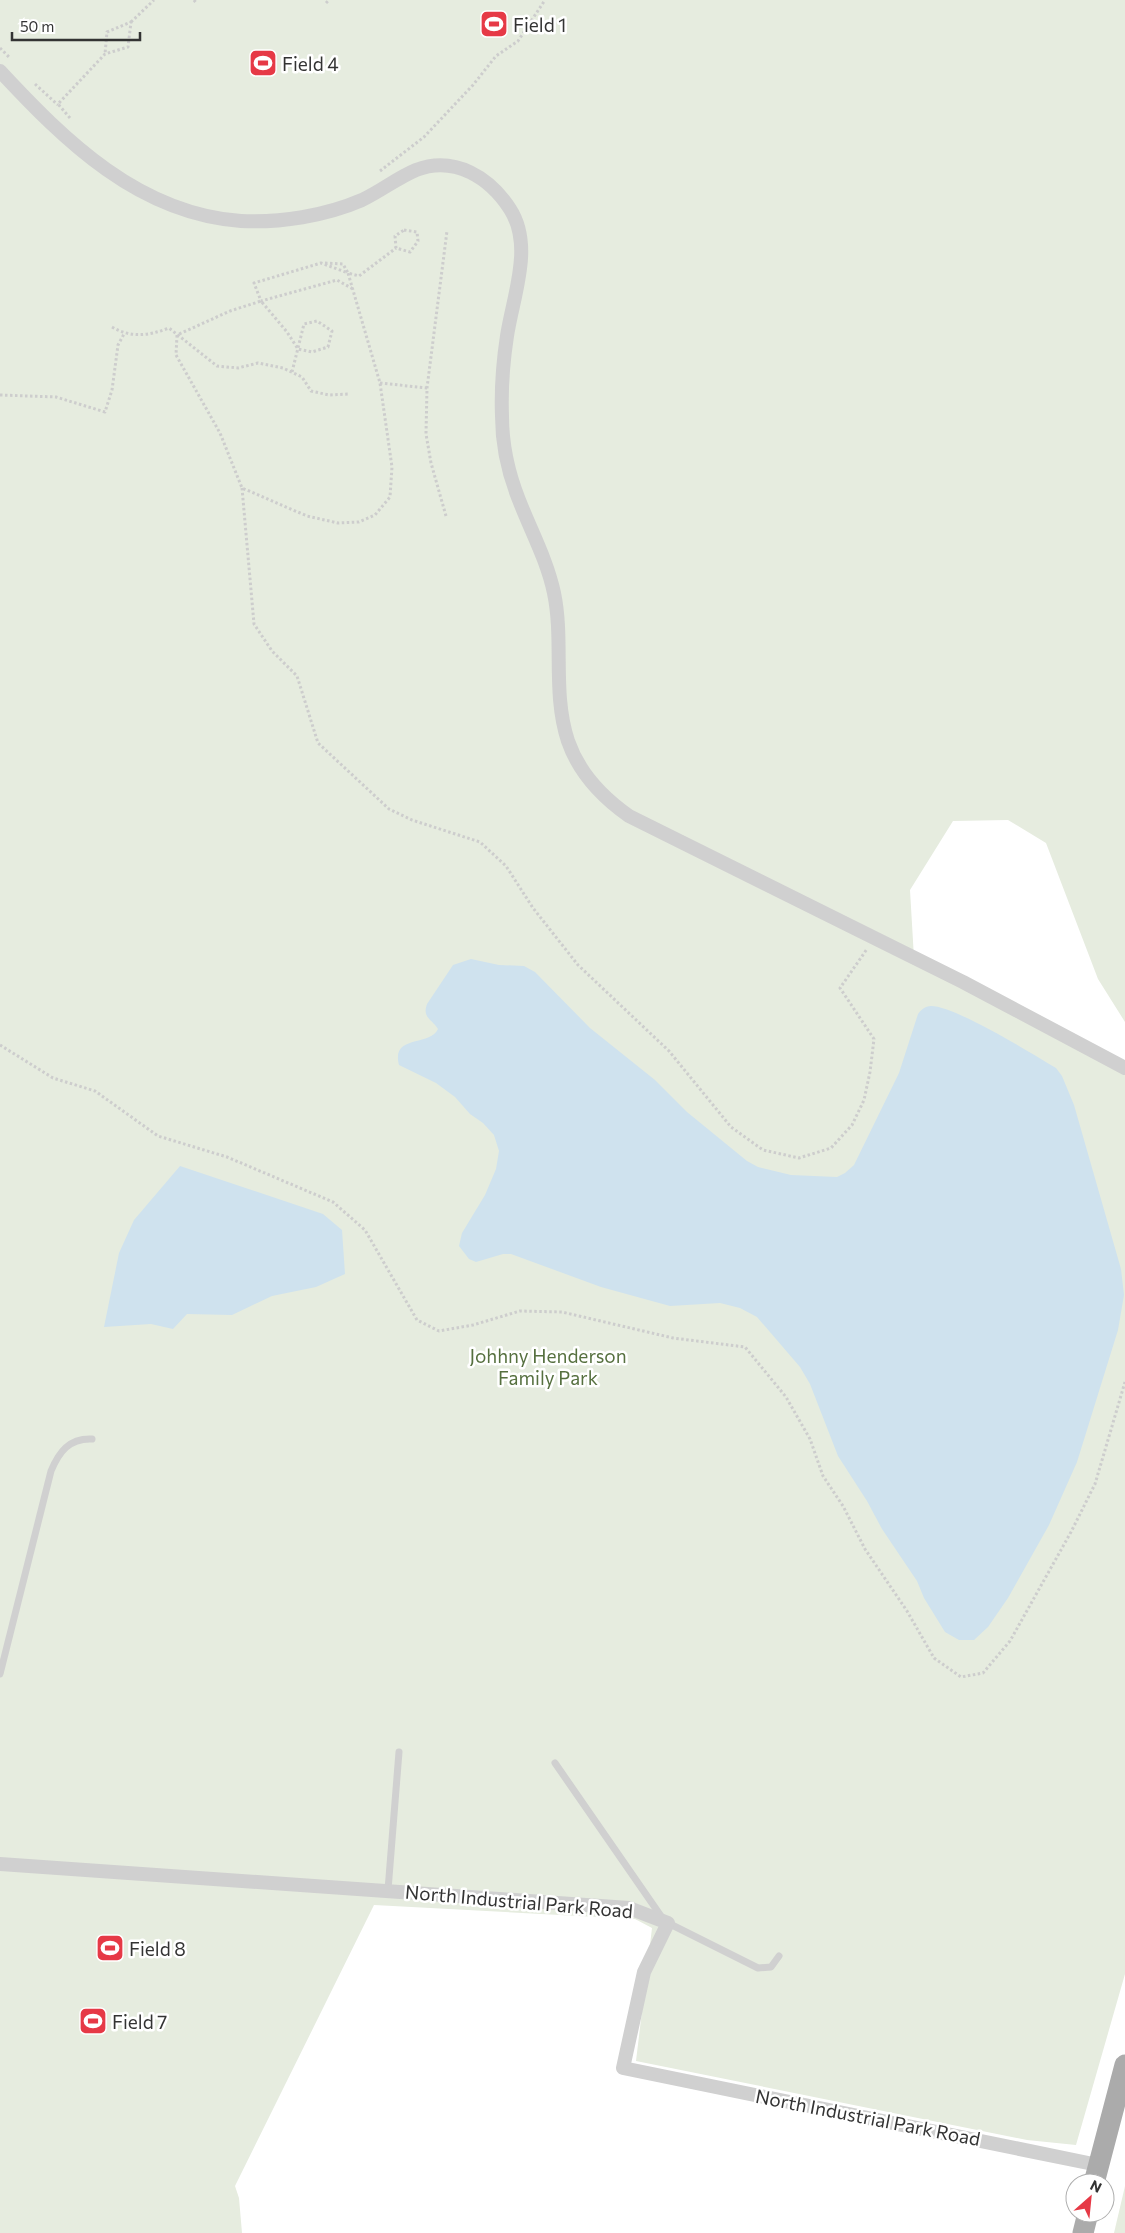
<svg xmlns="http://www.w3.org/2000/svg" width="1125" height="2233" viewBox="0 0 1125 2233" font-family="Commissioner,sans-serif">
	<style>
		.green { fill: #e6ecdf }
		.water { fill: #cfe2ee }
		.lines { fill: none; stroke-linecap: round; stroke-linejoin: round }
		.path { stroke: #cdcdcd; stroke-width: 3; stroke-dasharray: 2.5 2.5; stroke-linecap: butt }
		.lane { stroke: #d0d0d0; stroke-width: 7 }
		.street { stroke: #d0d0d0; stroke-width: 14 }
		.primary { stroke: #ababab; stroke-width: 21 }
		.labels { text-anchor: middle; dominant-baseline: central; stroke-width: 5; stroke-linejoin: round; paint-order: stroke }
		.poi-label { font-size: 19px; fill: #333; stroke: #fff; text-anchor: start }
		.park-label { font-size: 19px; fill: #56703f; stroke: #fff }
		.street-label { font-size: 19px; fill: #333; stroke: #fff }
	</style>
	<rect width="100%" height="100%" fill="#fff"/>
	<g class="green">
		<polygon points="0,0 1125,0 1125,1022 1098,979 1046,843 1008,820 953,821 910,890 914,958 1125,1068 1125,1974 1076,2145 1027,2140 636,2061 652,1928 635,1919 374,1905 235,2186 239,2198 242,2233 0,2233"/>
		<polygon points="1125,2186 1125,2233 1114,2233"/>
	</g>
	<g class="water">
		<path d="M471 959 499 965 524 966 535 972 590 1028 655 1080 687 1112 747 1161 758 1167 791 1175 837 1177 845 1173 854 1165 899 1073 918 1014C921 1010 925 1006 931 1006 955 1006 1033 1054 1056 1068L1062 1076 1074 1105 1121 1269 1124 1295 1118 1330 1077 1462 1049 1525 1008 1598 988 1627 974 1640H959L945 1632 924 1598 917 1581 882 1529 867 1501 838 1456 810 1384 800 1367 757 1317 740 1308 720 1303 670 1306 601 1287 511 1254H503L476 1262 469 1259 459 1246 462 1233 485 1195 496 1169 499 1151 494 1135 483 1123 470 1114 455 1097 436 1083 399 1065C391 1034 430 1047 438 1029 432 1019 422 1018 427 1004L453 965Z"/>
		<polygon points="180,1166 323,1214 342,1230 345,1274 316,1287 272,1296 232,1315 187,1314 173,1329 151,1324 104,1327 119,1253 134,1220"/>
	</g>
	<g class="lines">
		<g class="path">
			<polyline points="194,0 197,4"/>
			<polyline points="326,3 329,0"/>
			<polyline points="131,22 154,0"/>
			<polyline points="0,48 10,58"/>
			<polyline points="35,84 58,105"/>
			<polyline points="70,118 58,104 105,54 128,47 131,22 107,32 105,54"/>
			<polyline points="380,171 424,137 473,85 496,56 518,41 545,0"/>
			<polygon points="404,230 417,232 418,241 410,252 396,248 395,236"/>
			<polyline points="325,263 343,264 348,273 359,276 396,248"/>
			<path d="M112 327C131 338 148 336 169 328L217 366 238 368 258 363 283 368 302 377 311 391 329 395 349 394"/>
			<polyline points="292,372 304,324 317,321 332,331 328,347 312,352 298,349 287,332 261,301 230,311 177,335 176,355 220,433 242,488 307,516 338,523 359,522 375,515 390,497 392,467 380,383 348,273 321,263 254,283 261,301 337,280 353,289"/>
			<polyline points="380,383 427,388"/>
			<polyline points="0,395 56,397 105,412 112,390 118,345 124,334"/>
			<polyline points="242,488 254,624 272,651 297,676 318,743 389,809 412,820 480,842 506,866 533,908 578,965 669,1051 731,1127 763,1150 799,1158 831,1148 852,1125 864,1100 870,1072 874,1039 840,988 867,949"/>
			<polyline points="446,516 431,463 426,434 427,388 447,231"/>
			<polyline points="0,1045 53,1078 95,1091 158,1136 227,1157 333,1202 365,1230 417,1320 439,1331 473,1325 520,1311 562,1312 673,1338 745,1347 786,1397 810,1439 823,1476 843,1506 865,1549 907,1611 934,1658 961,1677 983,1673 1010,1641 1071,1532 1095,1484 1125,1382"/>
		</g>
		<g class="lane">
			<path d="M0 1674 51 1471C59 1452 69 1438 92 1439"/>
			<polyline points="555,1763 663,1919"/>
			<polyline points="388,1890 399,1752"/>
			<polyline points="668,1923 758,1968 771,1967 779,1956"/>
		</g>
		<g class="street">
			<path d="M0 71C65 141 139 214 241 221 280 223 325 216 362 200 381 191 397 178 416 170 455 155 490 178 510 209 534 246 513 296 507 336 503 362 501 389 502 416 502 444 509 475 519 500 531 531 547 560 554 593 564 641 552 693 568 741 579 773 602 797 629 816L963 982 1125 1068"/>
			<polyline points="0,1864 629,1908 668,1923 644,1972 623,2068 1098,2165"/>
		</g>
		<g class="primary">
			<polyline points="1094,2183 1125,2065"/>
			<polyline points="1083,2233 1088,2213"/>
		</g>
	</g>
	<defs>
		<symbol id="stadium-square" viewBox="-11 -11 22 22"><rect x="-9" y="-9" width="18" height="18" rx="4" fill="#e63946" stroke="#fff"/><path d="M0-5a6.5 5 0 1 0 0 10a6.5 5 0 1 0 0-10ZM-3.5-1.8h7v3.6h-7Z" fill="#fff"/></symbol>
	</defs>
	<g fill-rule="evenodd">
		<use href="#stadium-square" x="478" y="8" width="32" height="32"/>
		<use href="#stadium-square" x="247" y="47" width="32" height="32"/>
		<use href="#stadium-square" x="94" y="1932" width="32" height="32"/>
		<use href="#stadium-square" x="77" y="2005" width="32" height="32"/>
	</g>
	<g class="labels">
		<g class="poi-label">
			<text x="513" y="24">Field 1</text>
			<text x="282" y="63">Field 4</text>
			<text x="129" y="1948">Field 8</text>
			<text x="112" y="2021">Field 7</text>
		</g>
		<g class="park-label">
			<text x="548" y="1355">Johhny Henderson<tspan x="548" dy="22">Family Park</tspan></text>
		</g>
		<g class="street-label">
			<text transform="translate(519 1901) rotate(5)">North Industrial Park Road</text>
			<text transform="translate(868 2117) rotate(11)">North Industrial Park Road</text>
		</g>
	</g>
	<g transform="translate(1090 2198) rotate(27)"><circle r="24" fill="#ffffff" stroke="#adadad"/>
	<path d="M0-4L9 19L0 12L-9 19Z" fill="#e63946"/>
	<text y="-8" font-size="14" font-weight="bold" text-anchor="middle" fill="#333333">N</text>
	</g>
	<path d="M12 32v8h128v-8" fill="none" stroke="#333333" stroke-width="2.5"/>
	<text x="20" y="32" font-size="15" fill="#333333" stroke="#ffffff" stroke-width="4" paint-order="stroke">50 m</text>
</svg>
